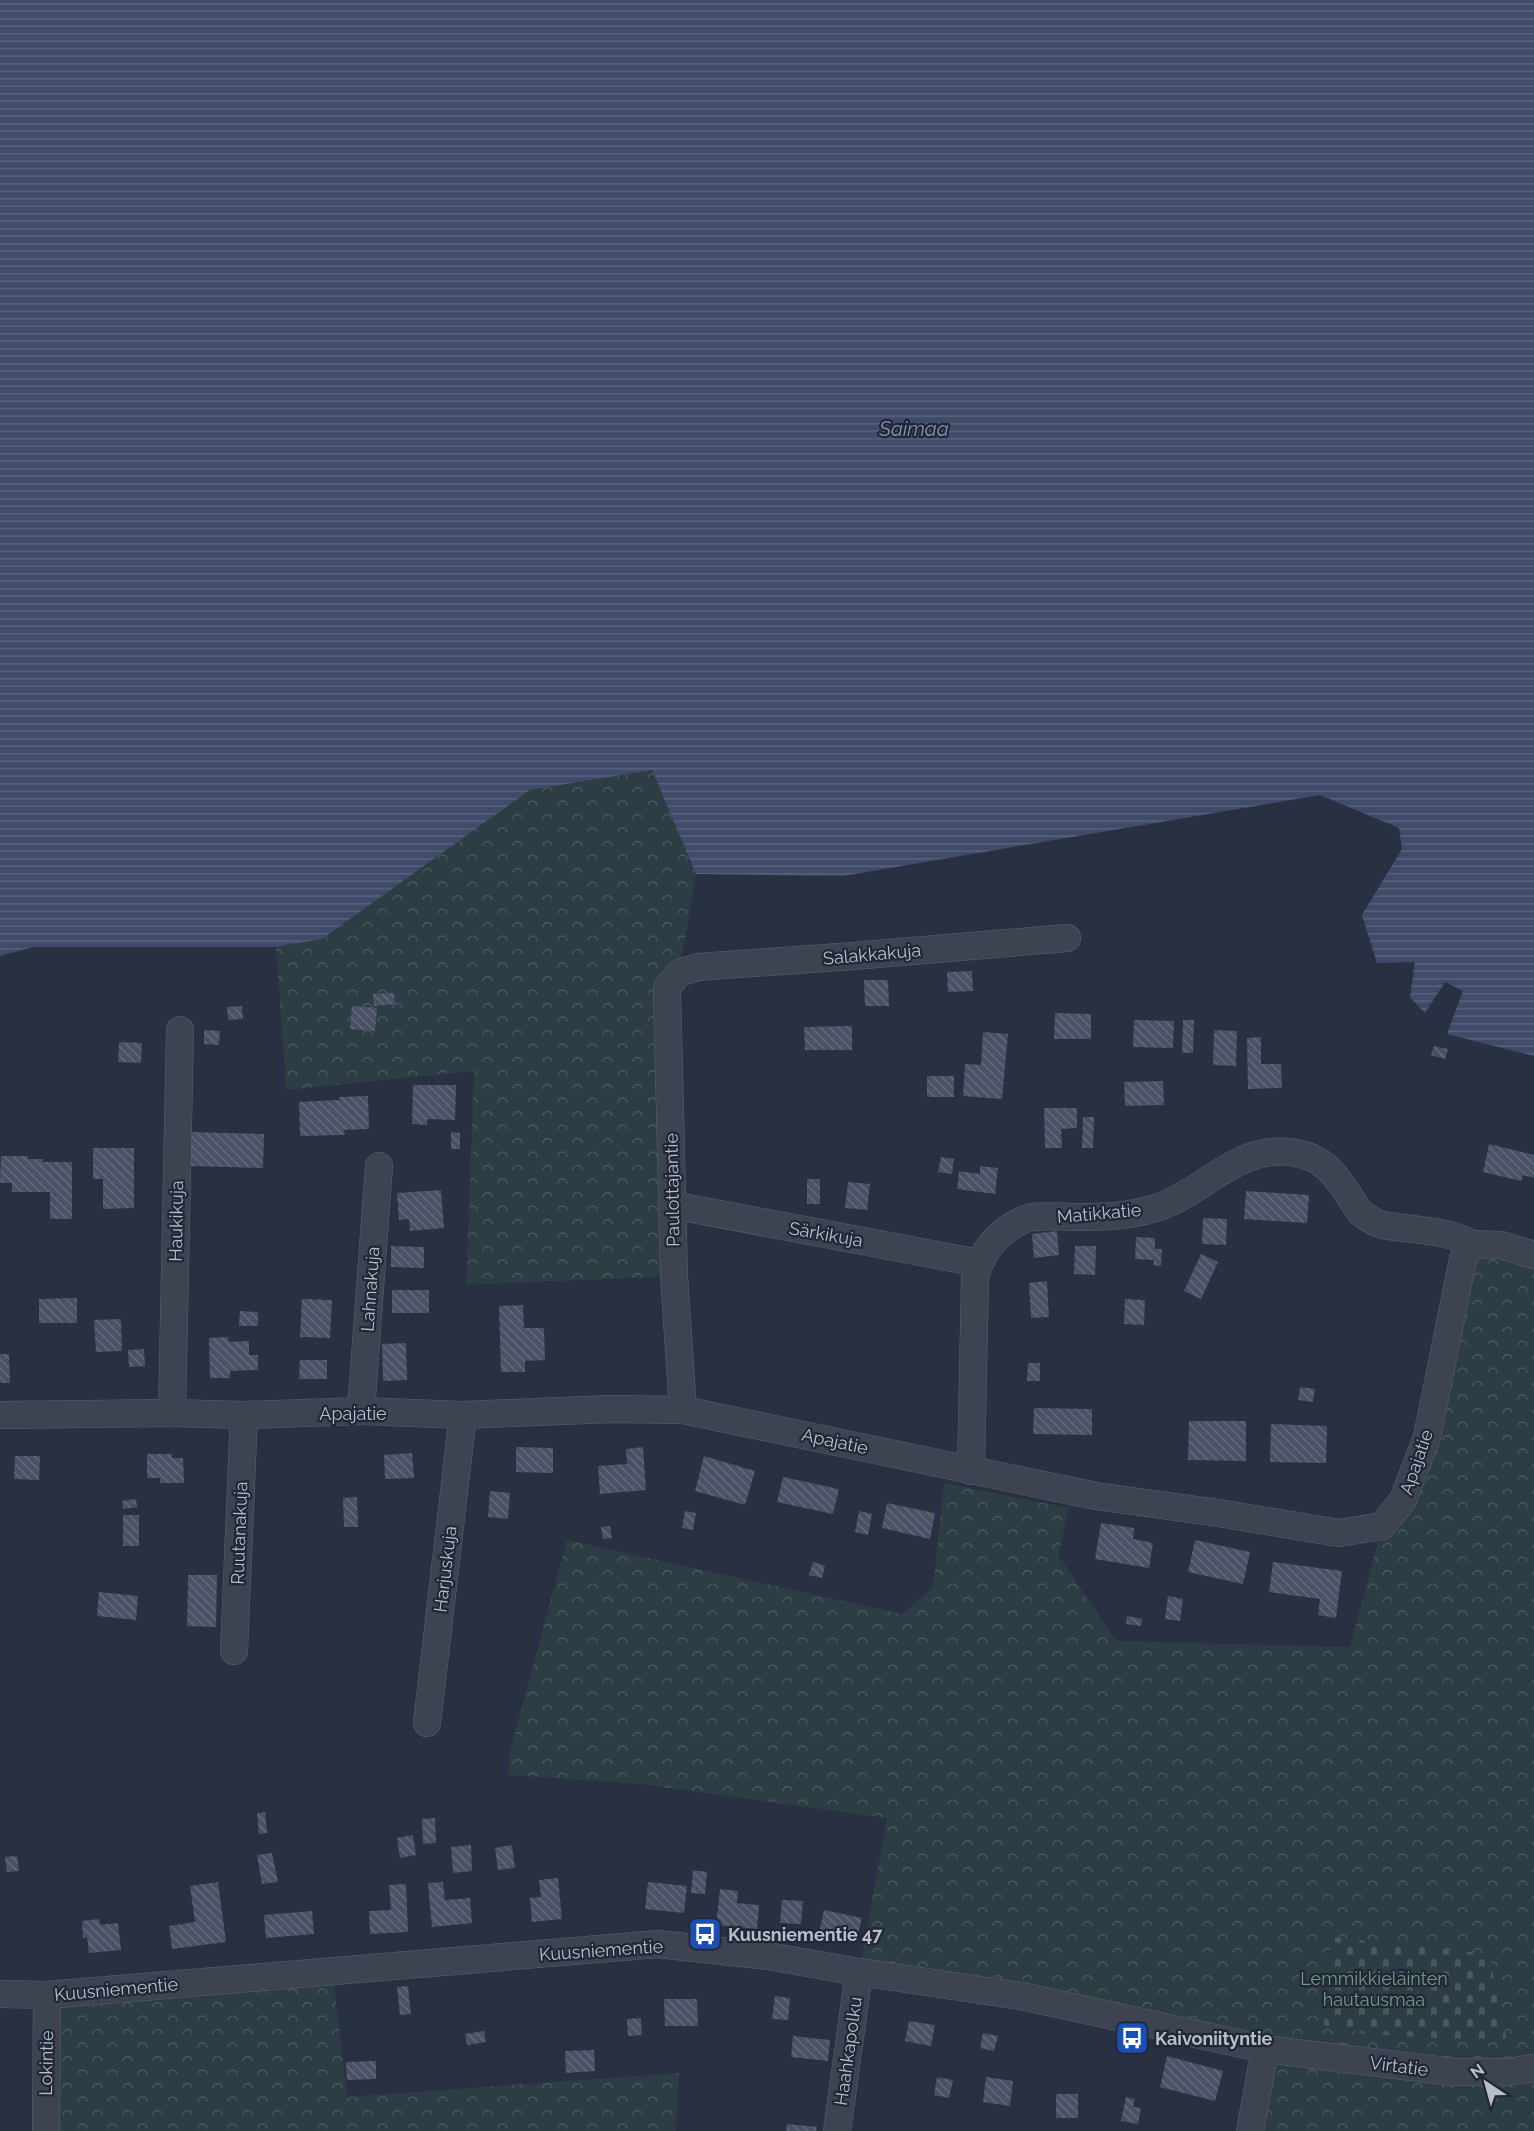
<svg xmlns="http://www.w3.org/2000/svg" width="1534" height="2131" viewBox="0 0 1534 2131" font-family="Raleway,sans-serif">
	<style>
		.forest { fill: url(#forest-crowns) }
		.cemetery { fill: url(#cemetery-stones) }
		.water { fill: url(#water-rules) }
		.building { fill: url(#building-back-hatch) }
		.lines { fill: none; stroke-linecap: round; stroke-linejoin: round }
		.minor-casing { stroke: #5b606e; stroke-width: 28 }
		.minor { stroke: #3d4351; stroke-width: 27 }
		.labels { text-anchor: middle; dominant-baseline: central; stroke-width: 4.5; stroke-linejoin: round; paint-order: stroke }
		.street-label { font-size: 18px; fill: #babecb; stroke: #222737 }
		.poi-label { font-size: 18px; font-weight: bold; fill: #babecb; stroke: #222737; text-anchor: start }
		.park-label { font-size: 18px; fill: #739a82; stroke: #222737 }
		.water-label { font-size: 20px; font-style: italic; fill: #8490b0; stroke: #222737 }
	</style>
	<defs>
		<pattern id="forest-crowns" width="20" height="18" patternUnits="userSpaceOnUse" patternTransform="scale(1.5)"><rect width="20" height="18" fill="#2c3e43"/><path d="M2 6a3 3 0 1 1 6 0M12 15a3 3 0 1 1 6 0" fill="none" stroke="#48585d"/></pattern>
		<pattern id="cemetery-stones" width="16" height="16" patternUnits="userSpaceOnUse" patternTransform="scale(1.5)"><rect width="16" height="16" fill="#2c3e43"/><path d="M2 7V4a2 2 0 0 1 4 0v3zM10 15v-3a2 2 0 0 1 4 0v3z" fill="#48585d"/></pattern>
		<pattern id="water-rules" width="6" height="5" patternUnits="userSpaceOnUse" patternTransform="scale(1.5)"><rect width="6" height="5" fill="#404b69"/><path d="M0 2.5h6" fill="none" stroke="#5a637d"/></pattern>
		<pattern id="building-back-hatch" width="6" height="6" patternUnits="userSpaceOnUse" patternTransform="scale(1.5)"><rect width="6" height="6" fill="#4b5165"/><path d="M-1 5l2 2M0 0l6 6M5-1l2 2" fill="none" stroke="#63687a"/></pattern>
	</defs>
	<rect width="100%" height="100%" fill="#293041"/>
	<g class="forest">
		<polygon points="652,770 696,874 679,973 674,1276 466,1285 474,1071 286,1090 276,947 322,939 530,790"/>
		<polygon points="1472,1244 1534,1255 1534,2131 1250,2131 1265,2049 859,1972 887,1818 641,1784 508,1775 510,1751 567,1540 902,1614 933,1587 944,1483 1069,1508 1058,1555 1116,1641 1350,1647 1382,1526 1403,1500"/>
		<polygon points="334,1984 347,2097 679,2073 676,2131 48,2131 54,2002"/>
	</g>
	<polygon class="cemetery" points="1331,1937 1489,1954 1507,2042 1366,2034 1324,2025"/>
	<polygon class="water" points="0,0 1534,0 1534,1056 1447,1034 1463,991 1445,982 1425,1013 1410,997 1415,962 1377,963 1362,915 1402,849 1399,828 1320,795 843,876 696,874 652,770 530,790 322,939 276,947 33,947 0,956"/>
	<g class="building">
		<polygon points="972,971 973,991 948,992 947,972"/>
		<polygon points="864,980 888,980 889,1006 865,1006"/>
		<polygon points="394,993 395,1004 374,1006 373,994"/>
		<polygon points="242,1006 243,1019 228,1020 227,1007"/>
		<polygon points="352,1006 377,1008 375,1031 350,1029"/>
		<polygon points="1055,1013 1091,1014 1091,1039 1054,1039"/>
		<polygon points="1134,1020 1174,1021 1173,1048 1133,1047"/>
		<polygon points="1183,1020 1194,1020 1193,1053 1182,1053"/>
		<polygon points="852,1026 852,1050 805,1050 804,1027"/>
		<polygon points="204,1030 220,1031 219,1045 204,1044"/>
		<polygon points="1214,1030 1237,1031 1236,1066 1213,1065"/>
		<polygon points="983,1032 1008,1034 1002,1099 963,1096 965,1064 981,1065"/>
		<polygon points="1261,1037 1261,1064 1281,1064 1282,1088 1248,1089 1247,1038"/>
		<polygon points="119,1042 142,1043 141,1063 118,1062"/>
		<polygon points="1434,1046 1448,1049 1445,1059 1431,1055"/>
		<rect x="927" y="1076" width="27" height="21"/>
		<polygon points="1163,1081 1164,1105 1125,1106 1124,1082"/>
		<polygon points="413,1085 456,1085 455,1120 427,1119 427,1125 412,1124"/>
		<polygon points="368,1096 369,1129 344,1130 345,1135 300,1136 299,1102 339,1100 339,1097"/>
		<polygon points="1044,1108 1077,1108 1077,1128 1061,1129 1062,1148 1045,1148"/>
		<polygon points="1083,1117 1094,1117 1093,1148 1082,1148"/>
		<polygon points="189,1132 264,1134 263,1168 188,1166"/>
		<polygon points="451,1132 460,1133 460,1149 451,1149"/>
		<polygon points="1489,1144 1534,1155 1534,1178 1523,1175 1521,1181 1483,1172"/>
		<polygon points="93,1148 134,1148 134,1208 103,1209 103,1179 93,1179"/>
		<polygon points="1,1156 28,1156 28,1159 43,1159 43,1162 72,1162 72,1219 50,1219 50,1192 12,1192 12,1183 0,1183"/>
		<polygon points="941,1157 954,1159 952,1174 938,1172"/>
		<polygon points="980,1166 998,1168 995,1194 957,1189 959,1171 980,1174"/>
		<rect x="807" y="1179" width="13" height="25"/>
		<polygon points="848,1182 870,1184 867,1210 845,1208"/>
		<polygon points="441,1190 444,1228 410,1231 409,1219 399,1220 397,1193"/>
		<polygon points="1246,1191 1309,1195 1307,1223 1244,1219"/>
		<polygon points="1203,1218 1227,1219 1226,1245 1202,1244"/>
		<polygon points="1057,1231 1059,1255 1034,1258 1032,1234"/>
		<polygon points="1136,1237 1155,1238 1155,1249 1162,1249 1161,1266 1153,1265 1154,1260 1135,1259"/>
		<polygon points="391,1246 424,1247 424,1268 391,1267"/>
		<polygon points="1075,1246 1096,1246 1095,1275 1074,1274"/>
		<polygon points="1201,1254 1218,1262 1201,1299 1184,1291"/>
		<polygon points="1047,1281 1049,1317 1031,1318 1029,1283"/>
		<rect x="392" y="1290" width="37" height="23"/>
		<polygon points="77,1298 77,1323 39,1323 39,1299"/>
		<polygon points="302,1299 332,1300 330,1338 300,1337"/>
		<polygon points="1125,1299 1145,1300 1144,1325 1124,1324"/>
		<polygon points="523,1305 524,1328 544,1328 545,1360 525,1361 525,1372 501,1372 499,1306"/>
		<polygon points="240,1311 258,1312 258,1326 239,1326"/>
		<polygon points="121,1319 122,1351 96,1352 94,1320"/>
		<polygon points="228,1337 229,1342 249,1341 249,1355 258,1355 258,1370 230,1371 230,1378 210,1378 209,1338"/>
		<polygon points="406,1343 407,1380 383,1381 382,1344"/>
		<polygon points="144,1349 145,1366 129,1367 128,1350"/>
		<polygon points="0,1354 9,1354 10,1383 0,1383"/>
		<polygon points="300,1360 327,1360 327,1379 299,1379"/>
		<polygon points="1028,1363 1040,1363 1040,1381 1027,1381"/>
		<polygon points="1300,1387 1315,1389 1313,1402 1298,1400"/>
		<polygon points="1034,1408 1092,1409 1092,1435 1033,1434"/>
		<polygon points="1189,1421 1246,1421 1246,1461 1188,1460"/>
		<polygon points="1271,1424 1327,1426 1326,1463 1270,1462"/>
		<polygon points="516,1447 553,1448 553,1473 516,1472"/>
		<polygon points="643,1447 646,1490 600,1494 598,1466 627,1464 626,1449"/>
		<polygon points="412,1453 414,1478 385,1479 384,1455"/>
		<polygon points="147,1454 172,1454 172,1458 183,1458 184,1483 160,1483 160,1478 147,1478"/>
		<polygon points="15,1456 40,1456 39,1480 14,1479"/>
		<polygon points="704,1456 755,1471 745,1505 695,1491"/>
		<polygon points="783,1477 839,1489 833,1514 777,1502"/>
		<polygon points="490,1491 510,1493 508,1519 488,1517"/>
		<polygon points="357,1497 358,1527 344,1527 343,1498"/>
		<polygon points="136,1499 137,1507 123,1509 122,1501"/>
		<polygon points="887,1503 935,1513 930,1539 882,1528"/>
		<polygon points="685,1511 696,1513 693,1530 682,1528"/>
		<polygon points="859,1511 872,1514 868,1535 855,1532"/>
		<rect x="123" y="1515" width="16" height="31"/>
		<polygon points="1101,1523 1134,1528 1133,1539 1153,1543 1149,1568 1095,1559"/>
		<polygon points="610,1526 612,1538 603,1539 601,1527"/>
		<polygon points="1195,1540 1250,1552 1243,1584 1188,1572"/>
		<polygon points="813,1562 825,1566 822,1578 809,1575"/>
		<polygon points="1273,1562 1342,1571 1336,1618 1318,1615 1320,1599 1269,1592"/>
		<polygon points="188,1575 217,1575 216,1627 187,1626"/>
		<polygon points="99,1592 138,1596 136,1620 97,1616"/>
		<polygon points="1168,1596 1183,1599 1180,1621 1165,1619"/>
		<polygon points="1127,1616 1142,1619 1141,1626 1126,1624"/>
		<polygon points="265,1812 267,1833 259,1834 257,1813"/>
		<polygon points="435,1818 436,1843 423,1844 422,1819"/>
		<polygon points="413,1835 416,1855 400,1858 397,1838"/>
		<polygon points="471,1845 472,1871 453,1873 451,1847"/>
		<polygon points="512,1845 515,1868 498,1870 495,1848"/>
		<polygon points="272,1853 278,1882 262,1884 257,1855"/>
		<polygon points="17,1856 19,1871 7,1872 5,1857"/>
		<polygon points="693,1870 707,1872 705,1894 691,1893"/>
		<polygon points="558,1878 562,1919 532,1922 530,1898 541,1897 539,1880"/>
		<polygon points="218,1882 226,1942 172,1949 169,1926 195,1922 190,1886"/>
		<polygon points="443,1882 445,1900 470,1898 472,1923 432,1927 428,1883"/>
		<polygon points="648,1882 687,1886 684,1913 645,1909"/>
		<polygon points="406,1884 408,1932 370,1934 369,1911 391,1910 389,1885"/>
		<polygon points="720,1889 738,1891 737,1903 759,1905 757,1929 716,1925"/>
		<polygon points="782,1900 803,1901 801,1924 780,1923"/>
		<polygon points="824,1910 862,1918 856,1942 819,1933"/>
		<polygon points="312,1911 314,1934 266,1938 264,1915"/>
		<polygon points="99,1919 100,1925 118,1923 121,1950 89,1953 87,1937 83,1938 82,1921"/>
		<polygon points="408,1986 411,2014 400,2015 397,1987"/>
		<polygon points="775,1996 790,1998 788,2020 772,2019"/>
		<polygon points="664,1999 697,1999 698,2026 665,2026"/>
		<polygon points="641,2018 642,2035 628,2036 627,2019"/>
		<polygon points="909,2021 935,2025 931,2046 905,2041"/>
		<polygon points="484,2031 486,2042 467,2045 465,2034"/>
		<polygon points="983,2033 998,2036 994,2051 980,2048"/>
		<polygon points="793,2036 830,2040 828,2061 791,2057"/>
		<polygon points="594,2050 595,2071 566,2073 565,2051"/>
		<polygon points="1167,2056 1223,2071 1215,2101 1160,2087"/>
		<polygon points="376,2061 376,2079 347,2080 346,2062"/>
		<polygon points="937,2077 953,2080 949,2098 934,2095"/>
		<polygon points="986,2077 1013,2081 1010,2106 983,2102"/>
		<rect x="1056" y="2094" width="22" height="24"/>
		<polygon points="1126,2097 1135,2099 1133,2107 1141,2108 1138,2124 1121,2121"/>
		<polygon points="787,2124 817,2127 816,2131 786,2131"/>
	</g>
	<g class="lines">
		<defs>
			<g id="minor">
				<polyline points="672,1205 979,1263"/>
				<polyline points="683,1410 674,1276 667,988 679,973 698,967 853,956 1067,938"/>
				<polyline points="361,1411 379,1166"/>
				<polyline points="172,1413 180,1030"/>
				<polyline points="0,1415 172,1413 244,1415 361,1411 463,1415 610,1409 683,1410 1096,1496 1219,1513 1339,1533 1382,1526 1403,1500 1427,1437 1463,1259 1472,1244 1501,1245 1534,1255"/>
				<path d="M971 1471 975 1277C983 1250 997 1232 1023 1220 1037 1213 1074 1218 1091 1217 1112 1217 1138 1214 1159 1207 1207 1190 1242 1140 1300 1154 1325 1159 1336 1176 1350 1197 1353 1201 1356 1208 1360 1212 1364 1216 1370 1219 1375 1222 1381 1226 1389 1226 1397 1227 1422 1231 1450 1231 1472 1244"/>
				<polyline points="234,1651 244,1415"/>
				<polyline points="427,1723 463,1415"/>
				<polyline points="0,1994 47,1995 658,1944 768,1956 859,1972 1021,1996 1265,2049 1453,2072 1509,2072 1534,2068"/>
				<polyline points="46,2131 47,1995"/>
				<polyline points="837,2131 859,1972"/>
				<polyline points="1250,2131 1265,2049"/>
			</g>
		</defs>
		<use href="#minor" class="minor-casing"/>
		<use href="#minor" class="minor"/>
	</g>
	<defs>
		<symbol id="bus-square" viewBox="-11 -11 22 22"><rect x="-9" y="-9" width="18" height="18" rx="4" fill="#1a4fb4" stroke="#222737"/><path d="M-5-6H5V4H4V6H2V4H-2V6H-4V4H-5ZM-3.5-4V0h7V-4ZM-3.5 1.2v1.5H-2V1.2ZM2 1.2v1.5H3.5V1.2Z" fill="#fff"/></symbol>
	</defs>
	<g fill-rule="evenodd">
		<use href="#bus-square" x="686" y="1915" width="38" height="38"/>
		<use href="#bus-square" x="1113" y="2019" width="38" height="38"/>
	</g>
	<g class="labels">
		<g class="street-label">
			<text transform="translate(872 954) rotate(-5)">Salakkakuja</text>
			<text transform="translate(672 1190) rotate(-91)">Paulottajantie</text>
			<text transform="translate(1099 1213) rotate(-5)">Matikkatie</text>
			<text transform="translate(176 1221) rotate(-89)">Haukikuja</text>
			<text transform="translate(826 1234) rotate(10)">Särkikuja</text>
			<text transform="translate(370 1289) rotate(-86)">Lahnakuja</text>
			<text x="353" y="1413">Apajatie</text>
			<text transform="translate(835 1441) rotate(12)">Apajatie</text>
			<text transform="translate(1416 1462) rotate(-71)">Apajatie</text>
			<text transform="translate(239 1533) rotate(-88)">Ruutanakuja</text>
			<text transform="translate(445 1569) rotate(-83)">Harjuskuja</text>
			<text transform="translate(601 1950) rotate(-4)">Kuusniementie</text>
			<text transform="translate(116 1989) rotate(-5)">Kuusniementie</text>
			<text transform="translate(848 2051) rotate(-82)">Haahkapolku</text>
			<text transform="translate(46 2063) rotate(-89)">Lokintie</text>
			<text transform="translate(1399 2066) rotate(7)">Virtatie</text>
		</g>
		<g class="poi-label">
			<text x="728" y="1934">Kuusniementie 47</text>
			<text x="1155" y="2038">Kaivoniityntie</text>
		</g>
		<g class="park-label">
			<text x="1374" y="1978">Lemmikkieläinten<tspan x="1374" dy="21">hautausmaa</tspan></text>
		</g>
		<g class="water-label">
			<text x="914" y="429">Saimaa</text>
		</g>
	</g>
	<g transform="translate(1486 2083) rotate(324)" stroke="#222737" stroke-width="4.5" paint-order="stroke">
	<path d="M0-4.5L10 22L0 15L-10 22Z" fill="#babecb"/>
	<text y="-9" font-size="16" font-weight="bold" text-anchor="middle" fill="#babecb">N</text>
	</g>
</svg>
